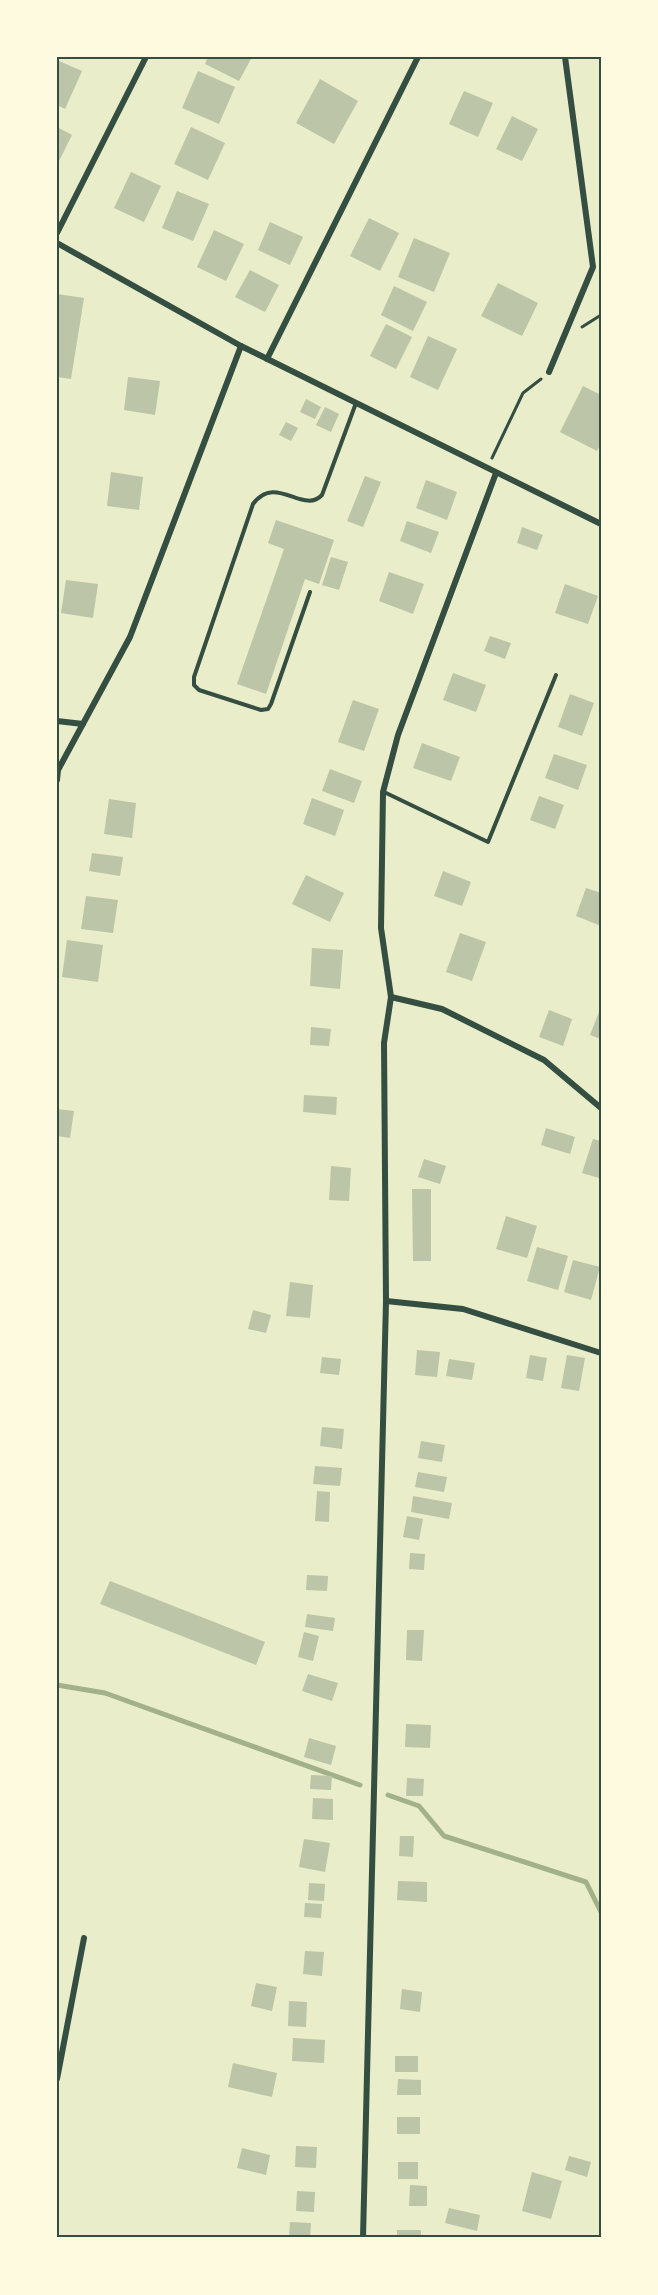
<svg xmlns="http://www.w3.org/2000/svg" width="658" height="2295" viewBox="0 0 658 2295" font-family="'Golos Text',sans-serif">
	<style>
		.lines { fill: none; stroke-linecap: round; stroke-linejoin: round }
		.stream { stroke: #a3b18a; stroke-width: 5 }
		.building { fill: #bcc5a7 }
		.path { stroke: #344e41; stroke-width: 3 }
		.service { stroke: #344e41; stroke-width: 4 }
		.minor { stroke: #344e41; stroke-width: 6 }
		.neatline { fill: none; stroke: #344e41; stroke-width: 2 }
	</style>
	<rect width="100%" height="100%" fill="#e9edc9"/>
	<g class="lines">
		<g class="stream">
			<polyline points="57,1685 105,1693 360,1785"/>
			<polyline points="388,1795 419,1806 444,1836 586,1882 601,1912"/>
		</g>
	</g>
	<g class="building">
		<polygon points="208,57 252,57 239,81 205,64"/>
		<polygon points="57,60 82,71 65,109 57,105"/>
		<polygon points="198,71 235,87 219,124 182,108"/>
		<polygon points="320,79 358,101 334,144 296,123"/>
		<polygon points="464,91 493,103 478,137 449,124"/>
		<polygon points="512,116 538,129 522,161 496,149"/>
		<polygon points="57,127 72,135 57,165"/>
		<polygon points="191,127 225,143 208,180 174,164"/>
		<polygon points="131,172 161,186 144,222 114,208"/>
		<polygon points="177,191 209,204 193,241 162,228"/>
		<polygon points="369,218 399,233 380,271 350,256"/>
		<polygon points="270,222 303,237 290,265 258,250"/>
		<polygon points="214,230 244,244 226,281 197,267"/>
		<polygon points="414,238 450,253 434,292 398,277"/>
		<polygon points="250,270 279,285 265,312 235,297"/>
		<polygon points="498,283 538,303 522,336 481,316"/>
		<polygon points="394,286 427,302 413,331 381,315"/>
		<polygon points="57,294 84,298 71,379 57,377"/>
		<polygon points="386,324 412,337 396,369 370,356"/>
		<polygon points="428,336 457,349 438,390 410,377"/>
		<polygon points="128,377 160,381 155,415 124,410"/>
		<polygon points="583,386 601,395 601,443 597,451 560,432"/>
		<polygon points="306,399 321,407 315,419 300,412"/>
		<polygon points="325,407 339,414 331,432 316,425"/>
		<polygon points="286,422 298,428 291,441 279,435"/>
		<polygon points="111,472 143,477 139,510 107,506"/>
		<polygon points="365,476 381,482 363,527 347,521"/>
		<polygon points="426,480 457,492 447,520 416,508"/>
		<polygon points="276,520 334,540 319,584 305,579 266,694 237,684 284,549 268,543"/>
		<polygon points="407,521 439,532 431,553 400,541"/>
		<polygon points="522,527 543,535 537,550 517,543"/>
		<polygon points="331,557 348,562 339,590 322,585"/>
		<polygon points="389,572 424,584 413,614 379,601"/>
		<polygon points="66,580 98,584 93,618 61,613"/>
		<polygon points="565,584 598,596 588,624 555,613"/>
		<polygon points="490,636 511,643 505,659 484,651"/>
		<polygon points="453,673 486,685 476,712 443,700"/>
		<polygon points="570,694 594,703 582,736 558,727"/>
		<polygon points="353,700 379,709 364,751 338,742"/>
		<polygon points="422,743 460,757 451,781 413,768"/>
		<polygon points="554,754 587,765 578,790 545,778"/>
		<polygon points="330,769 362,781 354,803 322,791"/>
		<polygon points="539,796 564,805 555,829 530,820"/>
		<polygon points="312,798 344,810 335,836 303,824"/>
		<polygon points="109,799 136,803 132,838 104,834"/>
		<polygon points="92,853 123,857 120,876 89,871"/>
		<polygon points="443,871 471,882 462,906 434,896"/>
		<polygon points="306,875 344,893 330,922 292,904"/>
		<polygon points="586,888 601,893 601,926 576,916"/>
		<polygon points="86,896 118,900 113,933 81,929"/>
		<polygon points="460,933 486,942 472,981 446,972"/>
		<polygon points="67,940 103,945 98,982 62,977"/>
		<polygon points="312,948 343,950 340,989 310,986"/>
		<polygon points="601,1007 601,1039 590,1035"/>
		<polygon points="549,1010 572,1019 563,1046 539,1037"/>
		<polygon points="311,1027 331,1029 329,1046 310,1045"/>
		<polygon points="304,1095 337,1097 336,1115 303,1112"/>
		<polygon points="57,1109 74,1111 70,1138 57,1136"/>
		<polygon points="546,1128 575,1137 570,1154 541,1145"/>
		<polygon points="593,1139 601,1141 601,1172 599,1178 582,1173"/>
		<polygon points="424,1159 446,1166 440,1184 418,1177"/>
		<polygon points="331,1166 351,1168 349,1201 329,1200"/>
		<polygon points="412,1189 431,1189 431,1261 413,1261"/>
		<polygon points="506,1216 537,1226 527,1258 496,1249"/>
		<polygon points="537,1247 568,1256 558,1290 527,1281"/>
		<polygon points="573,1260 600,1267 591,1300 564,1292"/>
		<polygon points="290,1282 313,1285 310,1318 286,1316"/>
		<polygon points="253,1310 271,1315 266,1333 248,1329"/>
		<polygon points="417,1350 440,1352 437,1377 415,1375"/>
		<polygon points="530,1355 547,1358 543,1381 526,1378"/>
		<polygon points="567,1355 585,1358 579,1391 561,1388"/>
		<polygon points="322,1357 341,1359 339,1375 320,1373"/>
		<polygon points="449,1359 475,1363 472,1380 446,1376"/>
		<polygon points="322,1427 344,1429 342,1449 320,1446"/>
		<polygon points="421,1441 445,1445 442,1462 418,1458"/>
		<polygon points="315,1466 342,1468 340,1486 313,1484"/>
		<polygon points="418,1472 447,1477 444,1492 415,1487"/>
		<polygon points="317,1491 330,1492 329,1522 315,1521"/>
		<polygon points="413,1496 452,1503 449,1519 411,1512"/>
		<polygon points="407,1516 423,1519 419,1540 403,1537"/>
		<polygon points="410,1553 425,1554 424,1570 409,1569"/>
		<polygon points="307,1575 328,1576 327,1591 306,1590"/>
		<polygon points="110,1581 265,1642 256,1665 100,1604"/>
		<polygon points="307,1614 335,1618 333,1631 305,1627"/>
		<polygon points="407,1630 424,1630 422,1661 406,1660"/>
		<polygon points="304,1632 319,1636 313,1661 298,1657"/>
		<polygon points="308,1674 338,1683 332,1701 302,1691"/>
		<polygon points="406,1724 431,1725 430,1748 405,1747"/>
		<polygon points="309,1738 336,1746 331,1765 304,1757"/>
		<polygon points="311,1775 332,1776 331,1790 310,1789"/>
		<polygon points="407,1778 424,1779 423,1796 406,1796"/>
		<polygon points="313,1798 333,1799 333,1820 312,1819"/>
		<polygon points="400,1836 414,1836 413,1857 399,1856"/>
		<polygon points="304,1839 330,1843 325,1872 299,1867"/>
		<polygon points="398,1881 427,1882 427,1902 397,1900"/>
		<polygon points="309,1883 325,1884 324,1901 308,1900"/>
		<polygon points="305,1903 322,1904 321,1918 304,1917"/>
		<polygon points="305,1951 324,1952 322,1976 303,1974"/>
		<polygon points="256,1983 277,1987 272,2011 251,2006"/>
		<polygon points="402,1989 422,1992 420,2012 400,2009"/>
		<polygon points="289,2001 307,2002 306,2027 288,2026"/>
		<polygon points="293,2038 325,2040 324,2063 292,2061"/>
		<rect x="395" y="2056" width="23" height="16"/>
		<polygon points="233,2063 277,2073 272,2097 228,2087"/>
		<polygon points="398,2079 421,2080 421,2095 397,2095"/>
		<rect x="397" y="2117" width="23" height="17"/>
		<polygon points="296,2146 317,2147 316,2168 295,2167"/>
		<polygon points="242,2148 270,2155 266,2175 237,2168"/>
		<polygon points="569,2156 591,2162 587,2177 565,2170"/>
		<rect x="398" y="2162" width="20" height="17"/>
		<polygon points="532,2172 562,2181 551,2219 522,2211"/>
		<polygon points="410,2185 427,2186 427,2206 409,2206"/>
		<polygon points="297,2191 315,2192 314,2212 296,2211"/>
		<polygon points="449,2208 480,2215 477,2231 445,2223"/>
		<polygon points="290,2222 311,2223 310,2238 289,2237"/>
		<rect x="397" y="2230" width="24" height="8"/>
	</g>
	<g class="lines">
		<g class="path">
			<polyline points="582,327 601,315"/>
			<polyline points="492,458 523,393 541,379"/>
		</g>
		<g class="service">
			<path d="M310 592 271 704 268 709 261 710 199 690 194 685V677L253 504C276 473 303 515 322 495L356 403"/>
			<polyline points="384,792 488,842 556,675"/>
		</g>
		<g class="minor">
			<polyline points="57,233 146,57"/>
			<polyline points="57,243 241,346 601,524"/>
			<polyline points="267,359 418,57"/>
			<polyline points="549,372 593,267 565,57"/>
			<polyline points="57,721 83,724"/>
			<polyline points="57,780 58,770 130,637 241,346"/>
			<polyline points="391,997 442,1009 544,1060 601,1108"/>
			<polyline points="386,1301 463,1309 601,1353"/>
			<polyline points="57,2079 84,1938"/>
			<polyline points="363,2238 386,1301 384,1043 391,997 381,928 383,792 398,735 496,473"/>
		</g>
	</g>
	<rect width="658" height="2295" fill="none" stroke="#fefae0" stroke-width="117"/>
	<rect x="58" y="58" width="542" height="2178" class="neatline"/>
</svg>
